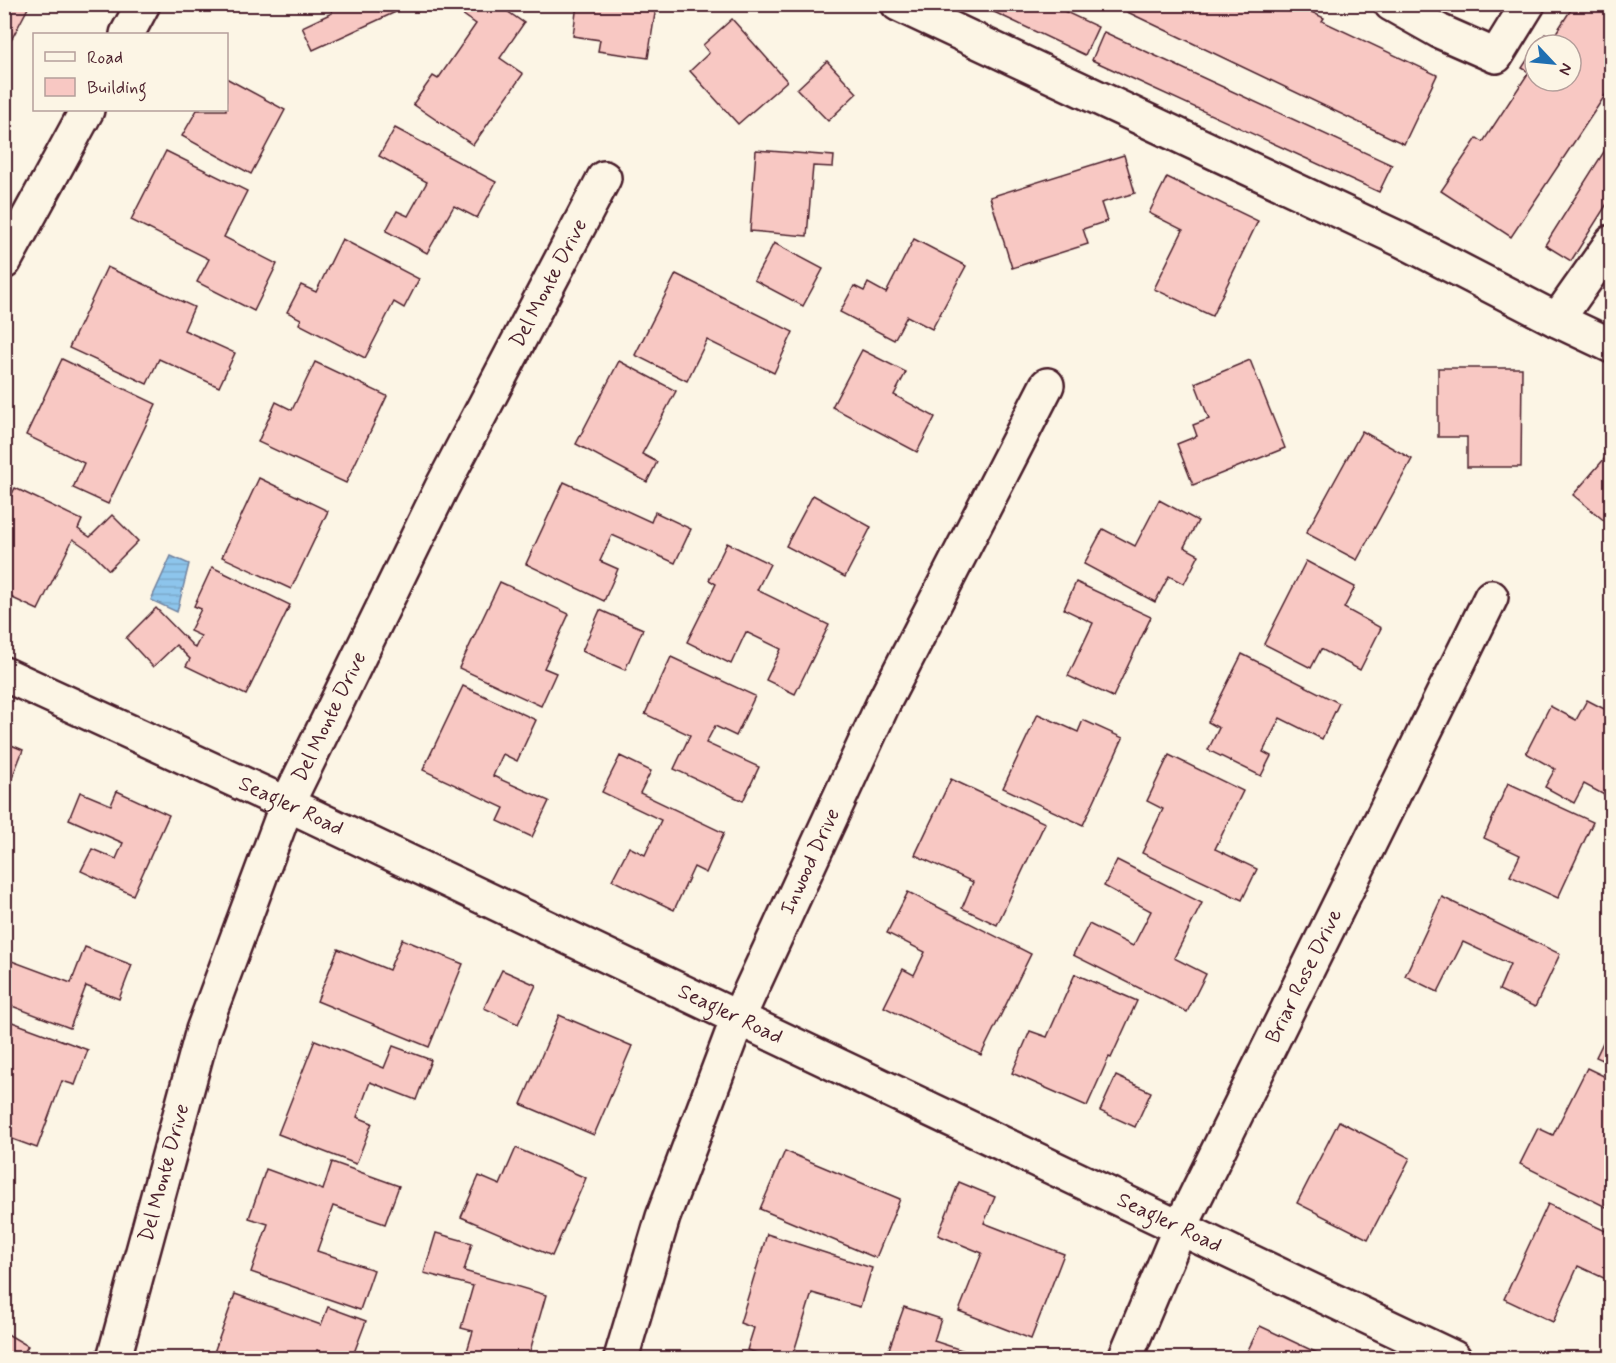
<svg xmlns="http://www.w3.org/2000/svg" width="1616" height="1363" viewBox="0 0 1616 1363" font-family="Mynerve,sans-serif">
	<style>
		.water { fill: url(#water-rules); stroke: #72839f; stroke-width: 1.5 }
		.building { fill: #f8c8c3; stroke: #4a1f2b; stroke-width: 1.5 }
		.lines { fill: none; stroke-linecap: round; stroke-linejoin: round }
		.minor-casing { stroke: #4a1f2b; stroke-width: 38 }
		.minor { stroke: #fcf5e5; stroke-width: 33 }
		.labels { text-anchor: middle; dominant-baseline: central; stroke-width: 5; stroke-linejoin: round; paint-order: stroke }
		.street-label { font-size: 21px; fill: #4a1f2b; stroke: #fcf5e5 }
	</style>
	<defs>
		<pattern id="water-rules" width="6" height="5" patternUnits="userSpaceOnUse" patternTransform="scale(1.5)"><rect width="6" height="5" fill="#8dc5ec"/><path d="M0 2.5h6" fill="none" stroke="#7ba9cb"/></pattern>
	</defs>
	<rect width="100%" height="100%" fill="#fcf5e5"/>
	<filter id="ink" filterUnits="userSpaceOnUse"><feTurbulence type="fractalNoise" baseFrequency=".0167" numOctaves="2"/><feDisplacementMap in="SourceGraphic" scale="12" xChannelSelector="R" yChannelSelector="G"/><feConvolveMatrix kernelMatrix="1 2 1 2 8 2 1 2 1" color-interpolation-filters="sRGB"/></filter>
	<g filter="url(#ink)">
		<polygon class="water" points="171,556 189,564 177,612 151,600"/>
		<g class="building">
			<polygon points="4,4 30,4 7,48 4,46"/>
			<polygon points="329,4 413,4 313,50 302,27 332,13"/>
			<polygon points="452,4 497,4 524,23 500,58 523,74 473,145 413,104 433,76 438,79 476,24 451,6"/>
			<polygon points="577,4 634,4 656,7 648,58 598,51 600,40 573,36"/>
			<polygon points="977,4 1049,4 1098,27 1085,55"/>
			<polygon points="1118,4 1295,4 1324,18 1322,21 1437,75 1404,144 1117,7"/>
			<polygon points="1568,4 1612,4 1612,85 1511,237 1441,191 1477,138 1483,142 1529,72 1522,68 1535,48 1535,81 1571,81 1571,45 1537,45 1545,34 1552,39 1572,8"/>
			<polygon points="732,19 787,81 738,124 690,71 709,53 703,45"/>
			<polygon points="1104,32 1392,165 1379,192 1092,60"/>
			<polygon points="827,61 857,93 828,121 797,89"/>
			<polygon points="226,78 285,110 251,174 182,136 197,110 226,110"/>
			<polygon points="395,128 496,182 477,218 454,206 427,253 386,231 397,211 408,216 427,182 379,156"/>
			<polygon points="1612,139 1612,196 1571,261 1545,245"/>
			<polygon points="756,150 834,156 833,167 813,166 807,236 750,231"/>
			<polygon points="166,151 247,191 224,237 277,264 254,311 197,282 209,259 131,220"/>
			<polygon points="1124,155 1135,193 1101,203 1107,221 1083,229 1088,244 1012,268 990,197"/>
			<polygon points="1167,177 1258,221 1212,316 1154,289 1183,230 1149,213"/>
			<polygon points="342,239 419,279 404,308 394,302 365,358 299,324 301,319 287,312 301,285 316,292"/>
			<polygon points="914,239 966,266 932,329 907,316 894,340 840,312 854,286 864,291 868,283 886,293"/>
			<polygon points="774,243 823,269 803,306 754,280"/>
			<polygon points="107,267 194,307 184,330 235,353 219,387 159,359 147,384 69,348"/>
			<polygon points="676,274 793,332 774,373 707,340 687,381 635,355"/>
			<polygon points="862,350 906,372 894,395 935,417 917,452 832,407"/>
			<polygon points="62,359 156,404 108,504 73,488 84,463 26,435"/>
			<polygon points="1250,360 1285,448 1193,485 1177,444 1197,436 1193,425 1209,419 1195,383"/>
			<polygon points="619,361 676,391 642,454 657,462 647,482 576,444"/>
			<polygon points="315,362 387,396 346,483 258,442 276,402 292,410"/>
			<polygon points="1438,368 1522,368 1521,467 1467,467 1467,437 1438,437"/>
			<polygon points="1362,431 1412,459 1357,560 1306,533"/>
			<polygon points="1612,450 1612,527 1573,495"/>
			<polygon points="259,478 328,511 291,589 222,557"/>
			<polygon points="564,482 651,522 655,512 691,529 675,563 612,535 600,561 618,569 604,601 526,564"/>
			<polygon points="15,488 82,520 78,529 90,537 112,515 138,541 109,570 89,550 73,539 38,610 4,594 4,510"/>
			<polygon points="813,495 871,527 845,577 786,546"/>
			<polygon points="1159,500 1198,521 1184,547 1199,555 1184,584 1169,576 1155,602 1084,564 1103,529 1135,546"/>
			<polygon points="727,543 770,564 757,590 829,625 795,694 766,680 781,649 746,632 731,664 687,642 716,584 709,580"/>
			<polygon points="1306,561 1355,587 1344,608 1381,628 1360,670 1321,649 1311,668 1264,644"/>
			<polygon points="212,567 290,605 246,695 186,666 190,659 176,645 153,667 126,638 156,608 195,648 201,636 190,631 201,609 194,606"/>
			<polygon points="500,582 569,614 544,668 556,673 541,706 459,668"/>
			<polygon points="1076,582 1151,617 1113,697 1068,676 1093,623 1064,609"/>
			<polygon points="600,610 643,629 625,670 582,651"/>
			<polygon points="1242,654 1339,703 1322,739 1280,718 1263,752 1271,756 1261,776 1208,750 1219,728 1208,722"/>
			<polygon points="671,657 755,696 736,736 715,726 706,743 759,767 743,801 674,769 690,735 645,714"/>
			<polygon points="463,686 536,720 517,761 503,754 493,776 549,801 532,837 498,821 504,808 423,770"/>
			<polygon points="1587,700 1612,713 1612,790 1608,797 1584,784 1574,803 1545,787 1555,769 1526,753 1550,706 1576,720"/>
			<polygon points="1038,714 1078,732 1083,720 1123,738 1083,825 1003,788"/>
			<polygon points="4,742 23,750 10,783 4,781"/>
			<polygon points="1169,755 1243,791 1215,849 1257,869 1242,900 1142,853 1163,809 1147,801"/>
			<polygon points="620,756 651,771 640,793 724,833 706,873 694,867 674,910 612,880 629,847 645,855 661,820 602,792"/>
			<polygon points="951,779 1045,823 997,925 962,908 973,882 915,855"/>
			<polygon points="1508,783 1593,822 1558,898 1510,876 1520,855 1484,838"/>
			<polygon points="117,791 169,815 133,895 81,871 92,849 116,859 123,843 69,819 80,792 111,805"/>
			<polygon points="1117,860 1202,903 1174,958 1206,974 1187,1012 1073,955 1089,924 1133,946 1151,911 1104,886"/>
			<polygon points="908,892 1031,954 981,1055 884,1007 903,969 914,975 925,952 887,933"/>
			<polygon points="1442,897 1560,954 1535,1007 1499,990 1510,964 1463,942 1438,992 1405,976"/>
			<polygon points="402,939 463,964 429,1047 317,1001 338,949 389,970"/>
			<polygon points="85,947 132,965 119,999 86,986 70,1028 4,1003 4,958 71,983"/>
			<polygon points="502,970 536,985 518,1024 484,1008"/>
			<polygon points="1075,974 1137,1001 1111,1058 1109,1057 1087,1106 1012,1073 1030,1031 1047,1037"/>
			<polygon points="559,1015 632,1046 594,1135 521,1104"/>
			<polygon points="4,1019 88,1050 75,1085 62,1081 37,1148 4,1136"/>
			<polygon points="1612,1024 1612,1064 1596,1057"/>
			<polygon points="315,1040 384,1068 393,1046 431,1060 416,1100 370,1082 357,1117 372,1123 356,1164 278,1134"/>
			<polygon points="1587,1068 1612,1080 1612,1143 1604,1157 1612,1161 1612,1210 1520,1164 1538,1128 1553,1135"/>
			<polygon points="1116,1076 1151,1092 1135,1127 1100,1111"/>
			<polygon points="1339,1121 1410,1158 1368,1239 1297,1203"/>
			<polygon points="516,1148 586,1178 552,1256 461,1217 479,1176 500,1185"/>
			<polygon points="785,1151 900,1199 876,1258 760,1209"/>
			<polygon points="332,1162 399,1186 385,1224 333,1206 317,1251 374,1270 360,1310 251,1272 268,1224 249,1218 266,1169 323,1190"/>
			<polygon points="959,1182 995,1197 984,1223 1064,1254 1031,1339 959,1311 982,1253 938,1235"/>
			<polygon points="1548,1204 1612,1234 1612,1271 1608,1280 1578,1266 1553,1322 1504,1299"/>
			<polygon points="436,1233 472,1243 464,1271 546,1295 528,1358 465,1358 473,1331 461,1328 473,1286 424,1273"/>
			<polygon points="767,1234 872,1268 860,1307 812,1293 792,1358 774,1358 747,1350 754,1328 740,1323"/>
			<polygon points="235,1294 321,1325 328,1307 366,1321 352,1358 341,1358 317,1350 314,1358 212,1358"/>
			<polygon points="904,1307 941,1319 934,1341 986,1358 917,1358 889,1349"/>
			<polygon points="1260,1326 1328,1358 1244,1358"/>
			<polygon points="4,1332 28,1346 21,1358 4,1358"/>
		</g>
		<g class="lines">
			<defs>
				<g id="minor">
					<polyline points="898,4 1402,240 1557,320 1612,346"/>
					<polyline points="1391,4 1439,31 1496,56 1528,4"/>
					<polyline points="127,34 143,4"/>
					<polyline points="4,262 87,110"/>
					<polyline points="1557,320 1612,242"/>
					<path id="s1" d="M4 674 287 804 1454 1358"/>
					<path id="s2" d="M114 1358 203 1030 287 804 441 489 604 178"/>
					<path id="s3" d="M621 1358 663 1217 738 1018 883 704 1047 385"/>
					<path id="s4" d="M1125 1358 1180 1228 1491 597"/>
				</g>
			</defs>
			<use href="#minor" class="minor-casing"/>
			<use href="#minor" class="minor"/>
		</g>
	</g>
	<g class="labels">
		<g class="street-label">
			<text stroke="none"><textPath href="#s2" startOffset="1164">Del Monte Drive</textPath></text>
			<text stroke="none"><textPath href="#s2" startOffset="678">Del Monte Drive</textPath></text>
			<text stroke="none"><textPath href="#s1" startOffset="316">Seagler Road</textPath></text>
			<text stroke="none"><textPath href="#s3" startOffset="532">Inwood Drive</textPath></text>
			<text stroke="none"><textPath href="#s4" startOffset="422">Briar Rose Drive</textPath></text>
			<text stroke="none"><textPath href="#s1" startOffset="802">Seagler Road</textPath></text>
			<text stroke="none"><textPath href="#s2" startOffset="192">Del Monte Drive</textPath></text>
			<text stroke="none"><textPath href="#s1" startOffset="1288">Seagler Road</textPath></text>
		</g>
	</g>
	<rect width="1616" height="1363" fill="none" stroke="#fcf5e5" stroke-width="24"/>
	<rect x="12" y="12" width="1592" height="1339" fill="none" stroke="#4a1f2b" stroke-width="2" filter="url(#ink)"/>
	<rect x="33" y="33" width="195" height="78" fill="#fcf5e5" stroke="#b59f9b" stroke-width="1.5"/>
	<rect x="45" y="52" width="30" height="9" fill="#fcf5e5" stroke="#b59f9b" stroke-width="1.5"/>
	<text x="87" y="63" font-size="18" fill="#4a1f2b">Road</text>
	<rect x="45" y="78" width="30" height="18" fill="#f8c8c3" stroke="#b59f9b" stroke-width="1.5"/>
	<text x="87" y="93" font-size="18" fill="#4a1f2b">Building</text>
	<g transform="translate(1553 63) rotate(116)"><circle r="28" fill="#fcf5e5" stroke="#b59f9b" stroke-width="1.5"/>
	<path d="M0-4.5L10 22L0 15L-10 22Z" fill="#1f6fb2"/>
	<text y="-9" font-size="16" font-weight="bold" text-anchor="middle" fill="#4a1f2b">N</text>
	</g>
</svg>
